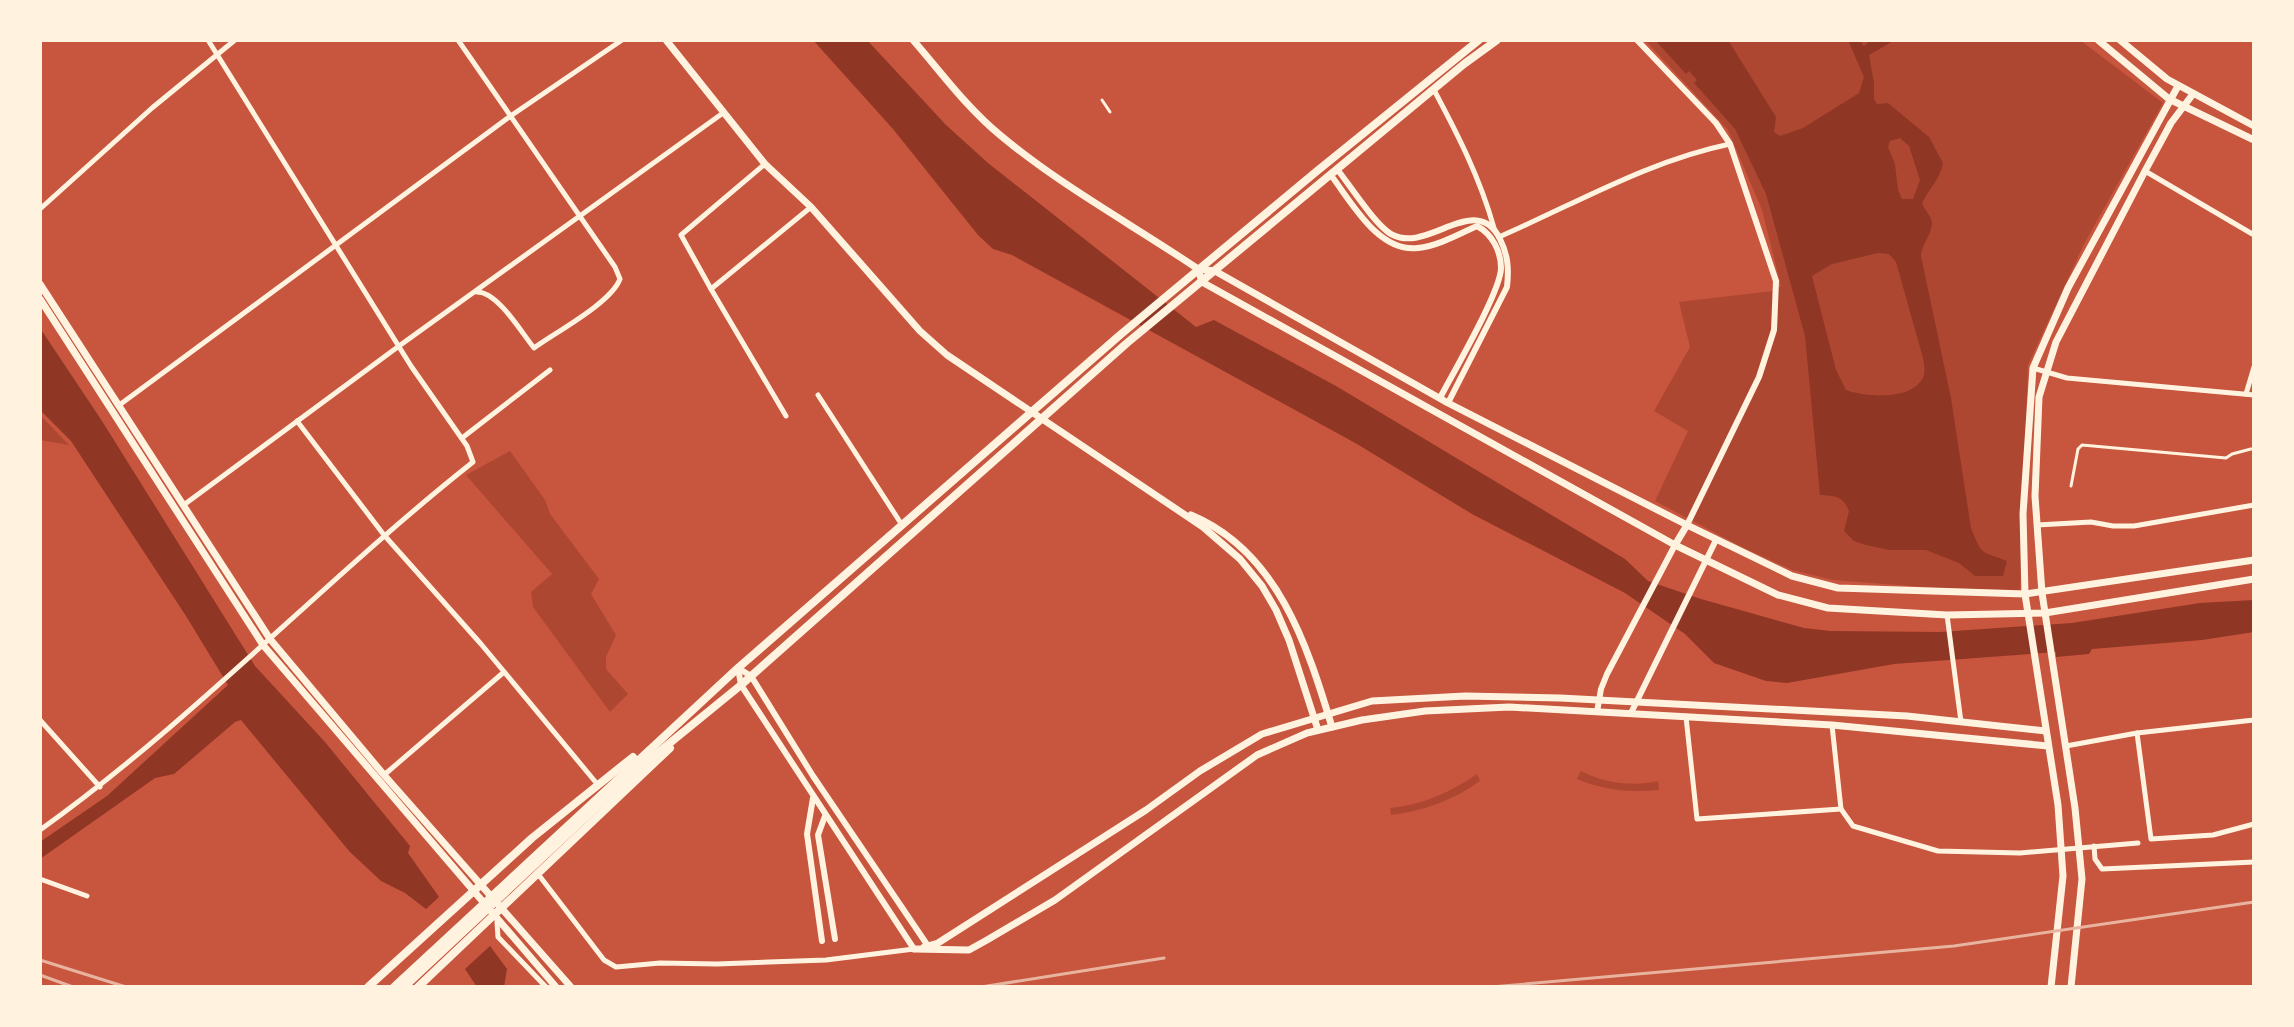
<svg xmlns="http://www.w3.org/2000/svg" width="2294" height="1027" viewBox="0 0 2294 1027" font-family="'Work Sans',sans-serif">
	<style>
		.green { fill: #ae4732 }
		.water { fill: #8f3625; fill-rule: evenodd }
		.lines { fill: none; stroke-linecap: round; stroke-linejoin: round }
		.service { stroke: #fff3e0; stroke-width: 3 }
		.minor { stroke: #fff3e0; stroke-width: 5 }
		.tertiary { stroke: #fff3e0; stroke-width: 6 }
		.secondary { stroke: #fff3e0; stroke-width: 7 }
		.primary { stroke: #fff3e0; stroke-width: 8 }
		.rail { stroke: #e9b49f; stroke-width: 3 }
	</style>
	<rect width="100%" height="100%" fill="#c8553d"/>
	<g class="green">
		<polygon points="1645,40 2080,40 2163,103 2084,244 2028,365 2020,590 1937,588 1833,580 1792,570 1742,547 1655,501 1688,431 1654,411 1690,347 1679,302 1773,291 1781,286 1762,210 1728,130"/>
		<polygon points="40,415 69,445 40,440"/>
		<polygon points="510,451 545,500 550,514 599,579 591,594 616,635 606,657 606,669 628,694 610,712 533,607 531,592 552,574 466,475"/>
		<path d="M1581 771C1604 783 1633 787 1658 781L1659 790C1631 793 1603 790 1577 779Z"/>
		<path d="M1477 774 1480 781C1454 800 1423 811 1391 815L1390 808C1422 805 1451 792 1477 774Z"/>
	</g>
	<g class="water">
		<polygon points="813,40 867,40 946,125 988,163 1196,327 1214,320 1336,386 1625,559 1648,581 1701,599 1804,628 1831,631 1940,632 2072,623 2200,603 2254,600 2254,632 2202,640 2092,649 2089,654 2056,657 2056,652 1894,664 1787,683 1766,681 1714,663 1685,634 1625,593 1472,514 1357,444 1012,255 993,249 978,235 893,129"/>
		<path d="M1655 40H1728L1776 117 1774 132 1780 136 1803 128 1859 93 1864 77 1848 40H1859L1864 46 1871 40H1895L1869 55 1874 83V99L1877 104 1888 103 1929 137 1943 163C1940 180 1929 188 1922 203 1924 209 1931 216 1932 222 1933 233 1921 245 1921 256L1951 398 1971 528C1983 558 1981 550 2007 561L2003 576H1975L1959 563 1926 550H1889L1866 545 1854 541 1844 531 1849 511C1843 495 1834 496 1820 495L1805 336 1766 194 1735 129 1694 83 1697 80 1689 71 1686 74ZM1900 138 1909 146 1920 180 1913 199H1902L1898 190 1895 164 1888 147 1890 141ZM1878 253 1889 254 1896 262 1923 358C1924 366 1927 375 1920 382 1906 400 1865 397 1846 390L1836 370 1812 276 1832 264Z"/>
		<polygon points="40,328 102,421 255,666 325,742 410,846 408,853 439,897 426,909 405,893 381,881 349,851 241,720 235,722 174,774 155,778 40,859 40,842 107,796 228,685 186,616 71,441 40,410"/>
		<polygon points="490,946 507,969 504,987 477,987 465,969"/>
	</g>
	<g class="lines">
		<g class="service">
			<polyline points="1102,100 1110,112"/>
			<polyline points="2071,486 2078,449 2082,445 2226,458 2232,454 2251,449"/>
		</g>
		<g class="minor">
			<path d="M458 40 615 267 620 279C611 303 556 332 534 348 521 332 498 292 477 292"/>
			<path d="M1434 90C1458 135 1480 178 1494 228"/>
			<polyline points="2145,171 2254,235"/>
			<polyline points="40,209 152,108 235,40"/>
			<path d="M1499 237C1575 204 1648 161 1730 144"/>
			<polyline points="711,289 681,235 765,164"/>
			<polyline points="2033,368 2067,378 2254,395"/>
			<polyline points="2246,394 2254,367"/>
			<polyline points="818,395 902,525"/>
			<polyline points="118,406 512,115 622,40"/>
			<polyline points="786,416 711,289 811,207"/>
			<polyline points="297,421 384,535 481,644 598,785"/>
			<polyline points="462,438 550,370"/>
			<polyline points="185,504 399,346 723,113"/>
			<polyline points="2037,525 2091,522 2113,526 2134,526 2254,505"/>
			<polyline points="1947,615 1961,722"/>
			<polyline points="1686,717 1697,819 1841,809 1832,725"/>
			<polyline points="40,720 100,787"/>
			<polyline points="2137,733 2151,839 2213,835 2254,824"/>
			<polyline points="2066,746 2137,733 2254,720"/>
			<polyline points="384,775 504,672"/>
			<polyline points="1841,809 1853,826 1938,851 2020,853 2138,843"/>
			<path d="M40 830C194 720 324 580 473 462L467 446 411 366 208 40"/>
			<polyline points="2094,846 2095,859 2102,869 2254,862"/>
			<polyline points="538,874 604,960 616,967 660,963 717,964 826,960 914,949"/>
			<polyline points="40,879 87,896"/>
			<polyline points="497,922 498,937 546,987"/>
		</g>
		<g class="tertiary">
			<polyline points="1637,40 1716,123 1730,144 1776,281 1774,330 1759,377 1687,525"/>
			<path d="M1337 169C1349 184 1377 228 1393 235 1428 253 1476 191 1500 239 1508 255 1509 269 1507 287L1448 403"/>
			<path d="M1330 174C1351 201 1378 253 1418 248 1438 246 1459 234 1477 226 1492 234 1501 251 1501 268 1501 291 1453 373 1440 398"/>
			<polyline points="1597,712 1601,689 1607,674 1675,545"/>
			<polyline points="1631,713 1716,540"/>
			<polyline points="813,798 807,834 822,941"/>
			<polyline points="825,816 818,835 835,939"/>
			<polyline points="914,949 741,685 738,668 751,676 813,776 928,946"/>
		</g>
		<g class="secondary">
			<polyline points="666,40 765,164 811,207 920,331 947,355 1203,527 1240,559 1262,586 1276,610 1289,640 1318,730"/>
			<path d="M913 40C941 72 967 108 1000 135 1061 186 1133 225 1198 269L1215 271 1448 403 1687 525 1792 576 1838 588 2025 594 2254 560"/>
			<polyline points="2098,40 2169,99 2254,140"/>
			<polyline points="2120,40 2167,79 2254,126"/>
			<polyline points="1198,269 1202,282 1675,545 1778,595 1828,608 1947,615 2045,613 2254,579"/>
			<polyline points="40,284 270,639 384,775 571,987"/>
			<polyline points="40,299 263,645 556,987"/>
			<path d="M1191 515C1277 551 1307 644 1332 727"/>
			<polyline points="1675,545 1687,525"/>
			<polyline points="924,947 938,943 1146,810 1200,771 1262,734 1372,701 1465,696 1560,698 1907,716 2046,731"/>
			<polyline points="914,949 969,950 987,940 1055,900 1257,755 1307,733 1362,720 1425,711 1509,707 1832,725 2048,746"/>
			<polyline points="2051,987 2063,876 2058,805 2025,594 2023,514 2033,368 2068,288 2178,86"/>
			<polyline points="2071,987 2082,879 2075,808 2042,593 2035,496 2039,397 2056,342 2145,171 2171,123 2193,94"/>
		</g>
		<g class="primary">
			<polyline points="368,987 532,838 633,757"/>
			<polyline points="394,987 738,668 1120,335 1317,171 1479,40"/>
			<polyline points="404,987 633,773 741,685 1127,343 1464,64 1497,40"/>
			<polyline points="418,987 670,748"/>
		</g>
		<g class="rail">
			<polyline points="40,960 126,987"/>
			<polyline points="40,975 73,987"/>
			<polyline points="981,987 1164,958"/>
			<polyline points="1491,987 1954,946 2254,902"/>
		</g>
	</g>
	<rect width="2294" height="1027" fill="none" stroke="#fff3e0" stroke-width="84"/>
</svg>
